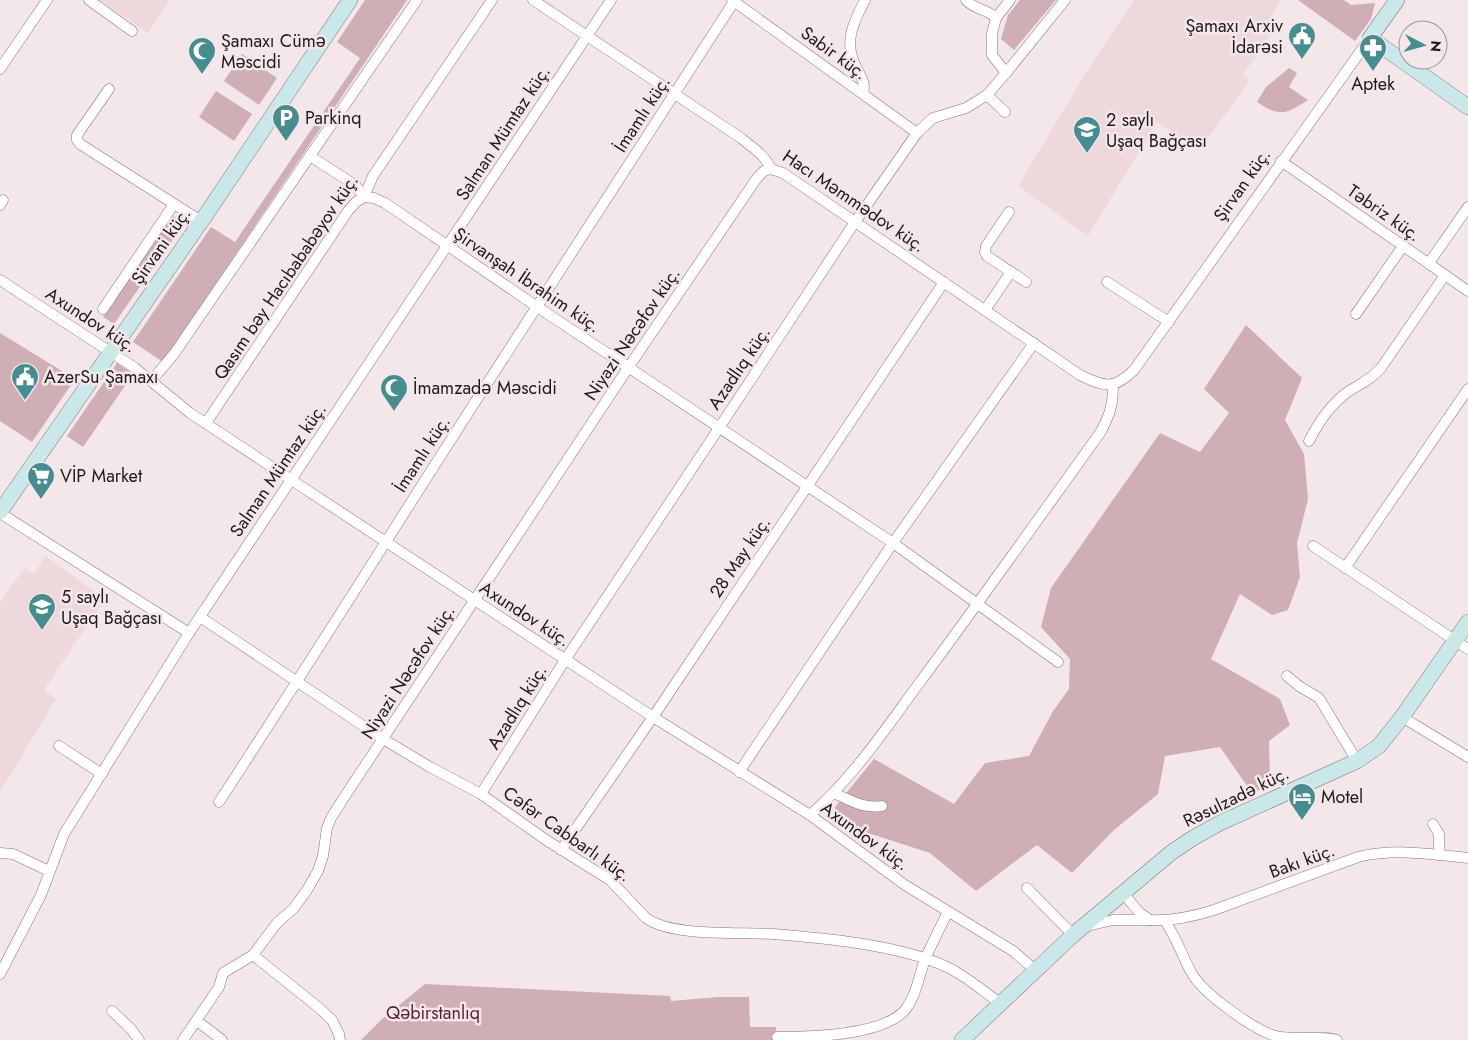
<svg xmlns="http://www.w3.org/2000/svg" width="1468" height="1040" viewBox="0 0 1468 1040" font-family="Jost,sans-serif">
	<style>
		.built { fill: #eed8dc }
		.green { fill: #cfaeb5 }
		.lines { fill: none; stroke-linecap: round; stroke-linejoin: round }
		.street-casing { stroke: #837779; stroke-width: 11 }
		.secondary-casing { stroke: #837779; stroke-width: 16 }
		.street { stroke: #fff; stroke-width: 10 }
		.secondary { stroke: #cae8e9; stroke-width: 15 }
		.labels { text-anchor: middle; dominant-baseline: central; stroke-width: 5; stroke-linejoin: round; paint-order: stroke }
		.poi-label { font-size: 18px; fill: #1f1a1b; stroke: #f4e7ea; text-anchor: start }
		.street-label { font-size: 18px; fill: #1f1a1b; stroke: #f4e7ea }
		.park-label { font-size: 18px; fill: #592332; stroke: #f4e7ea }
	</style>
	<rect width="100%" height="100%" fill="#f4e7ea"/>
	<g class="built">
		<polygon points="100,0 170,0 148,33"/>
		<polygon points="1134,0 1281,0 1271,15 1279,22 1243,75 1250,80 1211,134 1202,142 1192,142 1181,138 1157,122 1088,236 1018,186 1087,71"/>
		<polygon points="45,556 105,599 44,690 56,699 0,792 0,603 24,568 34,574"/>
	</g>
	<g class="green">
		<polygon points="365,0 407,0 163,362 133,342 211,227 235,242 360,58 337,42"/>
		<polygon points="1020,0 1056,0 1014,50 1001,39 1008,15"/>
		<polygon points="1298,0 1344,0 1351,5 1375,3 1371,19 1355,41"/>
		<polygon points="242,54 277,78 259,105 224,81"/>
		<path d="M1289 68 1297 73 1289 87 1308 100C1285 114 1281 118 1257 102L1266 87Z"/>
		<polygon points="216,91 252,114 234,141 199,117"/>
		<polygon points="173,216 184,223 114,324 103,317"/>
		<polygon points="1246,325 1302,378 1285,420 1304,454 1308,499 1297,543 1300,577 1288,610 1272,615 1240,594 1211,659 1280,699 1290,725 1269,741 1270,785 1252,793 1220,747 1165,756 1158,794 1114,830 1072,873 1037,845 976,891 930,853 831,821 835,807 874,759 954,804 985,763 1029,756 1053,711 1069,689 1070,659 1041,627 1051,588 1160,433 1200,452 1229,413 1204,389"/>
		<polygon points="0,333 75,379 32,442 0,421"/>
		<polygon points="117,363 142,380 138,386 129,380 83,447 67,436"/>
		<polygon points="425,984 670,996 671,1001 718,997 749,997 750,1027 776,1027 776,1040 361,1040 382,1019"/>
	</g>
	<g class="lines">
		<defs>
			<g id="street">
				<polyline points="89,0 132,31"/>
				<path d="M533 0 741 138C753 148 765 155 771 169L783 173 1080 375C1104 387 1114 390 1134 370L1370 38"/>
				<polyline points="732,0 917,133"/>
				<path d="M966 0C974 10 988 9 996 18L992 33V55L1006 73"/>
				<polyline points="996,18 1010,0"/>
				<polyline points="0,69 47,0"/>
				<polyline points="109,89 77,135 77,140 80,144 201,221"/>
				<path d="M863 93C867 82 857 71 853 60 845 38 855 20 865 0"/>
				<polyline points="987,95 1005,112"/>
				<polyline points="310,156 355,185 364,197"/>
				<polyline points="1281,161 1468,291"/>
				<polyline points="364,197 374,198 385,203 536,306 893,543 1058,662"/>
				<polyline points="0,205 3,200"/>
				<polyline points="1009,212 986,246 985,252 987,256 1026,282"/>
				<polyline points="1429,263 1468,207"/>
				<polyline points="0,280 135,368 190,413 290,479 653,717 810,815 905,885 1013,951 1035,970"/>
				<polyline points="1107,282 1169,322"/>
				<polyline points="103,309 174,204"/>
				<polyline points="985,310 1011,272"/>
				<polyline points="1356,314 1403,246"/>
				<polyline points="152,380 174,354 417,0"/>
				<polyline points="206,423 348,211 356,202 364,197 373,176 492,0"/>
				<path d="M1309 441C1318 423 1332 403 1349 391 1362 383 1370 380 1381 368L1445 275"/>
				<polyline points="0,513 189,633"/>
				<polyline points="1313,546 1468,649"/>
				<polyline points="1345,568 1468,389"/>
				<path d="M200 617 383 739 430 767 481 794 546 840 610 880 646 918C672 937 739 932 773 934 824 938 900 945 947 967 966 976 983 991 1000 1003"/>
				<polyline points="1287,676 1299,686 1319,698 1357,761"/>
				<polyline points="1402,717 1468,757"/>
				<polyline points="59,746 102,774"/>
				<polyline points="739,772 893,543 1034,343"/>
				<path d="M834 793C850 800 863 809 882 806"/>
				<polyline points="481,794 565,660 719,428 855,222 917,133 933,118 966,108 987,95 1006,73 1065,0"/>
				<path d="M219 802C304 672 386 541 470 410 558 273 647 137 735 0"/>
				<path d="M810 815C855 776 888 725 923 678 983 597 1041 515 1100 433 1110 415 1113 405 1113 385"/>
				<polyline points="1433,824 1439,834 1439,855"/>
				<polyline points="561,850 653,717 944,282"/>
				<polyline points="0,853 13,854 49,871"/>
				<polyline points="1027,888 1073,935"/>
				<path d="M1150 920C1172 921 1192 917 1214 910L1358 857C1394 848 1431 854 1468 858"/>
				<path d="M1165 921C1176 937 1182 955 1191 972 1202 993 1257 1033 1280 1037 1292 1039 1330 1036 1337 1040"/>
				<polyline points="1087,926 1113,920 1150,920 1139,912 1123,893"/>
				<polyline points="253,955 318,1007 332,1020 339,1034 340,1040"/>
				<polyline points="0,974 41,895 64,834 189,633 611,0"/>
				<polyline points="112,1011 131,1029 139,1040"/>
				<polyline points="197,1021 222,1040"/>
				<path d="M777 1037C810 1037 882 1036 905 1010 917 995 919 974 926 957 933 942 940 927 948 912"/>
				<polyline points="183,1040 219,987 223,973 253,955 277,923 294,908 307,890 318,871 323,856 327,828 331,818 345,796 628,368 757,178 764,171 771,169"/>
			</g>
			<g id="secondary">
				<polyline points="1397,0 1370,38 1468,107"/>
				<polyline points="0,512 207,213 350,0"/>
				<polyline points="962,1040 1073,935 1172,852 1193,838 1220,823 1357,761 1379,746 1402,717 1468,622"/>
			</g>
		</defs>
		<use href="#street" class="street-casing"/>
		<use href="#secondary" class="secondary-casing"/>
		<use href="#street" class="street"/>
		<use href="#secondary" class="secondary"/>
	</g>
	<defs>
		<symbol id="civic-pin" viewBox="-11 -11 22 30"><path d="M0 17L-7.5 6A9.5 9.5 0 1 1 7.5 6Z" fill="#458d8f" stroke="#f4e7ea"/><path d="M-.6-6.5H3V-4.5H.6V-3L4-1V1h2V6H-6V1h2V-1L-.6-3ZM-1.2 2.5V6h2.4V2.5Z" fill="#fff"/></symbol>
		<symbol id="pharmacy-pin" viewBox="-11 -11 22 30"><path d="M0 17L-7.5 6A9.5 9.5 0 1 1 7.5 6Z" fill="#458d8f" stroke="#f4e7ea"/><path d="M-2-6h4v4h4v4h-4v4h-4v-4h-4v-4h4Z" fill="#fff"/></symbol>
		<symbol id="mosque-pin" viewBox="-11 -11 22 30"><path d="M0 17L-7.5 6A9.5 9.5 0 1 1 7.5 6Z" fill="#458d8f" stroke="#f4e7ea"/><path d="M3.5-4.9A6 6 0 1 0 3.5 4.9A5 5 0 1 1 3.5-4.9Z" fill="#fff"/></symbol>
		<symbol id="parking-pin" viewBox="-11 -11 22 30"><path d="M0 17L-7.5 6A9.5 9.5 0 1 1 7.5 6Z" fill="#458d8f" stroke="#f4e7ea"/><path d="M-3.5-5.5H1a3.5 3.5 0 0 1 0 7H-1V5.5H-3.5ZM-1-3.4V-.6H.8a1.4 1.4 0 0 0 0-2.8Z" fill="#fff"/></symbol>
		<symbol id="school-pin" viewBox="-11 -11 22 30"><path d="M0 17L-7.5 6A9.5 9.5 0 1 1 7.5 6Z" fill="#458d8f" stroke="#f4e7ea"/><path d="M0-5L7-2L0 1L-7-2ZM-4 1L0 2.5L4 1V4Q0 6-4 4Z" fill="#fff"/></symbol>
		<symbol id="supermarket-pin" viewBox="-11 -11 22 30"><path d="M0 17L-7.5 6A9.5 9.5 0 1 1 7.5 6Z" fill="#458d8f" stroke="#f4e7ea"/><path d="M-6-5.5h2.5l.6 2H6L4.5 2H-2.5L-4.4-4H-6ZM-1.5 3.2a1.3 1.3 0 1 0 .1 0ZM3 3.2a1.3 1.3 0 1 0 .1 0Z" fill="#fff"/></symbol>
		<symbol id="hotel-pin" viewBox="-11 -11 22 30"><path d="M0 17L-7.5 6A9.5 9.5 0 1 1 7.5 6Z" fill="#458d8f" stroke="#f4e7ea"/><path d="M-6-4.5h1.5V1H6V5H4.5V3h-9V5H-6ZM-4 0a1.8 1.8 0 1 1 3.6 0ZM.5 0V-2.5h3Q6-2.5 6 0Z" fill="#fff"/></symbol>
	</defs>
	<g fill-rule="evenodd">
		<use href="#civic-pin" x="1286" y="20" width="32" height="43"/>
		<use href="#pharmacy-pin" x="1357" y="32" width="32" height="43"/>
		<use href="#mosque-pin" x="186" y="35" width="32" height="43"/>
		<use href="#parking-pin" x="270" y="102" width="32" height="43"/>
		<use href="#school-pin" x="1071" y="114" width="32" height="43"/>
		<use href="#civic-pin" x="9" y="361" width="32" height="43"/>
		<use href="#mosque-pin" x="378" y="372" width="32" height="43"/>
		<use href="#supermarket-pin" x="25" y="460" width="32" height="43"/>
		<use href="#school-pin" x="26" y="591" width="32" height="43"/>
		<use href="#hotel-pin" x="1286" y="781" width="32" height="43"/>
	</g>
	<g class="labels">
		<g class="poi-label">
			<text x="1283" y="26" text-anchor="end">Şamaxı Arxiv<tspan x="1283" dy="21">İdarəsi</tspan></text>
			<text x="221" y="41">Şamaxı Cümə<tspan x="221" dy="21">Məscidi</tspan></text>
			<text x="1373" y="84" text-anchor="middle">Aptek</text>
			<text x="305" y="118">Parkinq</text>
			<text x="1106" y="120">2 saylı<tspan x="1106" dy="21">Uşaq Bağçası</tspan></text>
			<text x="44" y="377">AzerSu Şamaxı</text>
			<text x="413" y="388">İmamzadə Məscidi</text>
			<text x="60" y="476">VİP Market</text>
			<text x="61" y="597">5 saylı<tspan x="61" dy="21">Uşaq Bağçası</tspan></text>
			<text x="1321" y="797">Motel</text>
		</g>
		<g class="street-label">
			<text transform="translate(834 53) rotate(36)">Sabir küç.</text>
			<text transform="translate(642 114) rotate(-57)">İmamlı küç.</text>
			<text transform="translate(503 133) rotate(-57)">Salman Mümtaz küç.</text>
			<text transform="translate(1242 185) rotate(-55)">Şirvan küç.</text>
			<text transform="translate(854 201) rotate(34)">Hacı Məmmədov küç.</text>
			<text transform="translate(1384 213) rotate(35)">Təbriz küç.</text>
			<text transform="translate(161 246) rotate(-55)">Şirvani küç.</text>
			<text transform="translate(286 277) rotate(-56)">Qasım bəy Hacıbababəyov küç.</text>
			<text transform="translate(527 280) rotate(34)">Şirvanşah İbrahim küç.</text>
			<text transform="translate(91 320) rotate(33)">Axundov küç.</text>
			<text transform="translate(632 334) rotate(-56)">Niyazi Nəcəfov küç.</text>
			<text transform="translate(739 368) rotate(-56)">Azadlıq küç.</text>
			<text transform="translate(422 454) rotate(-57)">İmamlı küç.</text>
			<text transform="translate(278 470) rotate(-56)">Salman Mümtaz küç.</text>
			<text transform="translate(740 557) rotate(-56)">28 May küç.</text>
			<text transform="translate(525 614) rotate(33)">Axundov küç.</text>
			<text transform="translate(408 672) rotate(-57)">Niyazi Nəcəfov küç.</text>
			<text transform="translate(517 707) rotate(-58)">Azadlıq küç.</text>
			<text transform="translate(1236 797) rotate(-26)">Rəsulzadə küç.</text>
			<text transform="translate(567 834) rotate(35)">Cəfər Cabbarlı küç.</text>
			<text transform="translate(865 836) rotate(36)">Axundov küç.</text>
			<text transform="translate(1302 861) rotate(-20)">Bakı küç.</text>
		</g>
		<g class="park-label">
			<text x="433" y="1013">Qəbirstanlıq</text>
		</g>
	</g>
	<g transform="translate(1423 45) rotate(96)"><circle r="24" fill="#f4e7ea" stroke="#9f9597"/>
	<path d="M0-4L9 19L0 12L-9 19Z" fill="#458d8f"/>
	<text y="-8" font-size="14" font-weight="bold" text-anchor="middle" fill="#1f1a1b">N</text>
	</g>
</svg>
